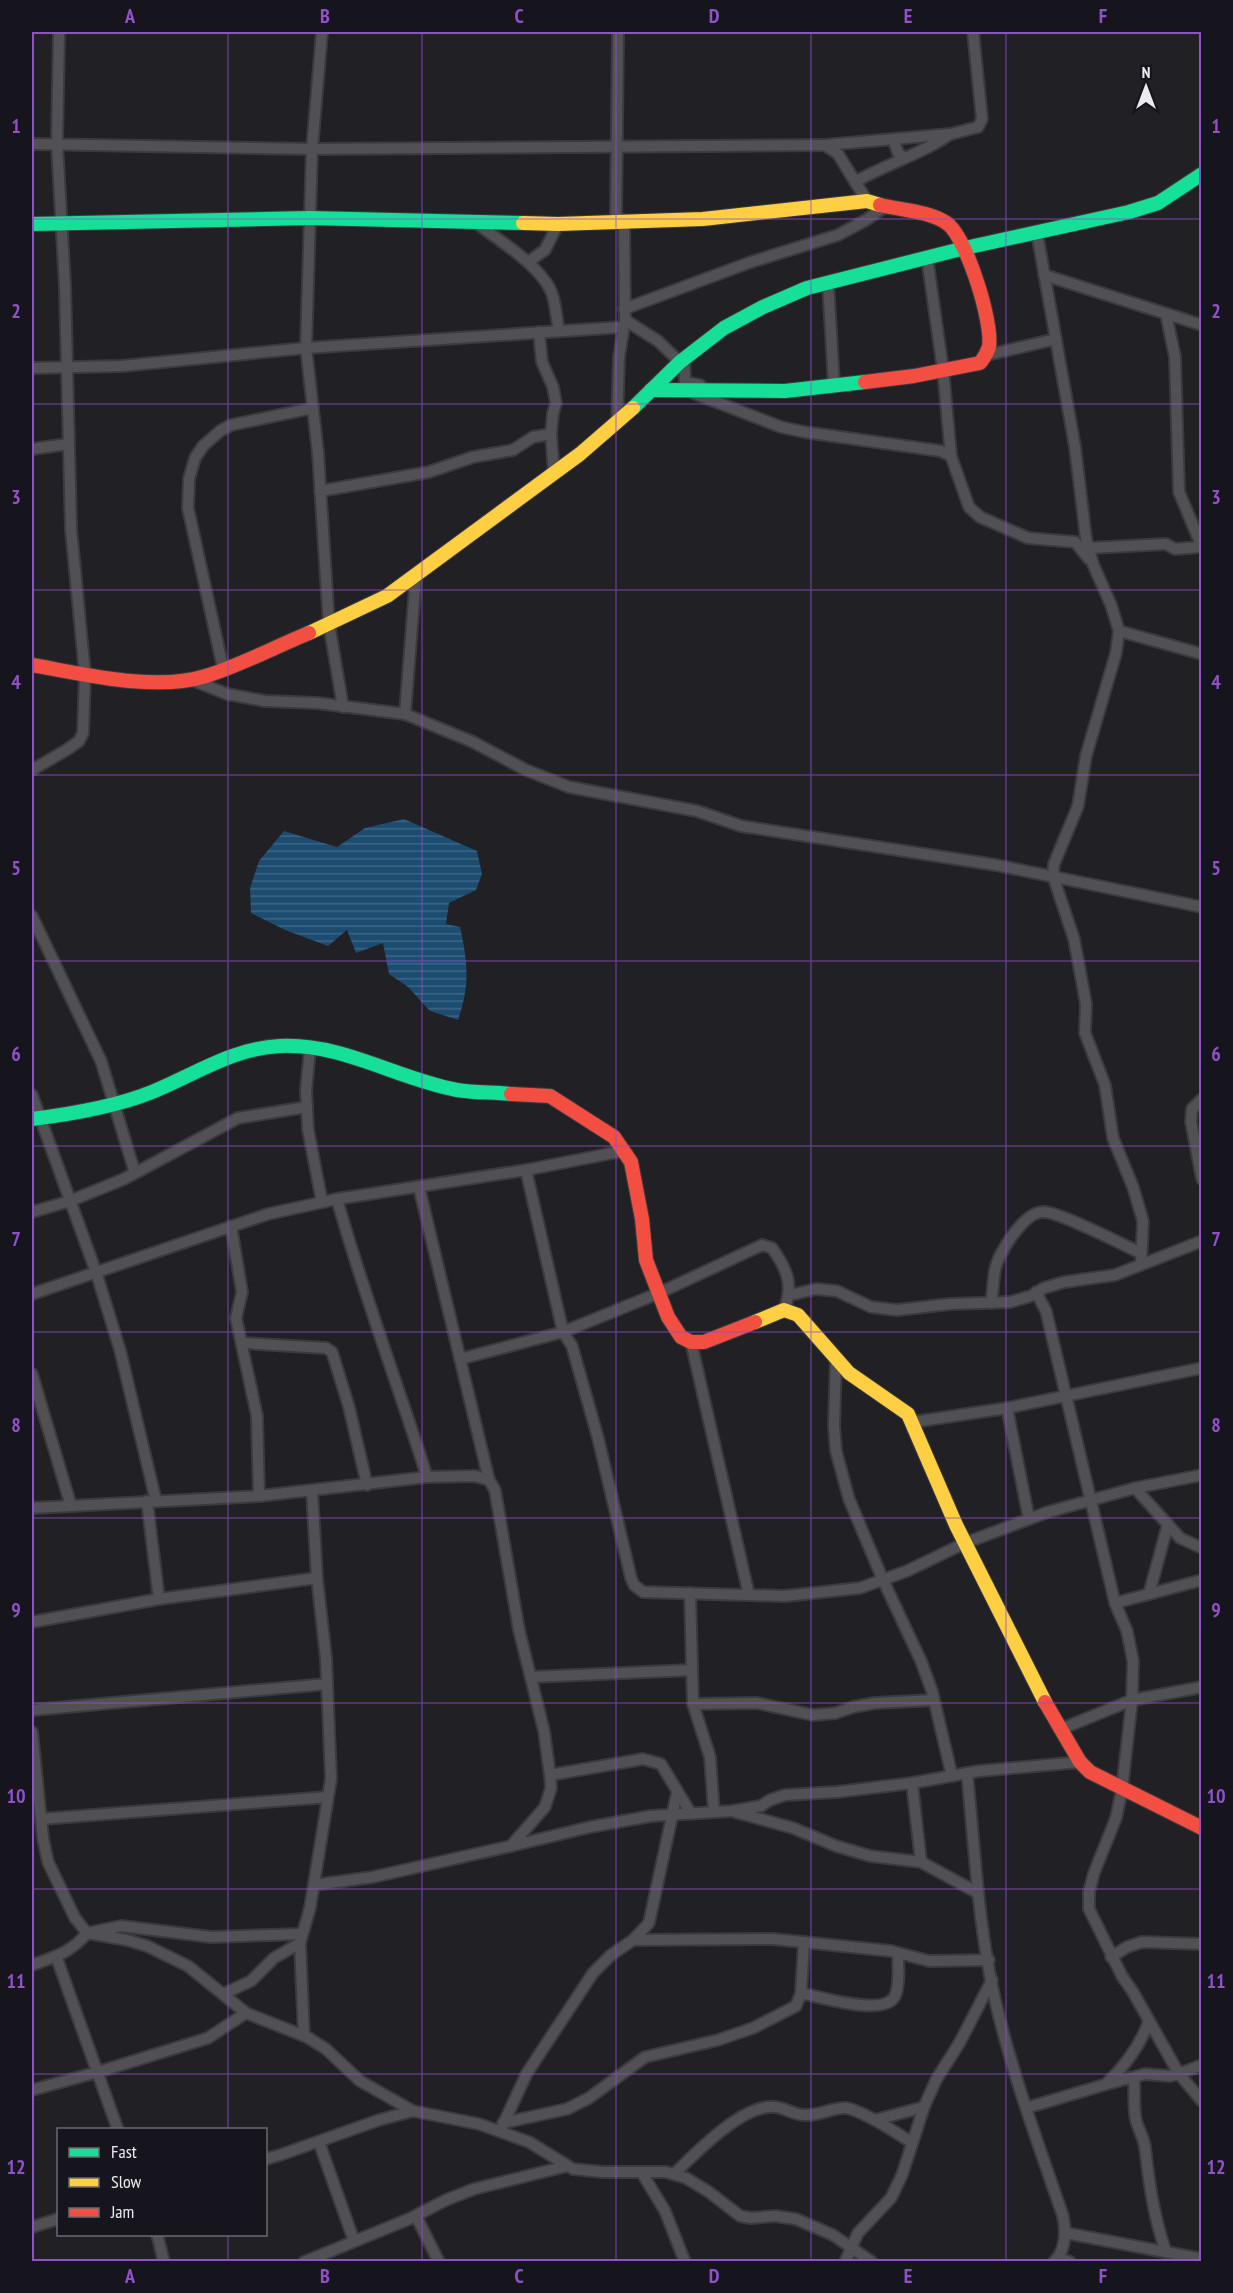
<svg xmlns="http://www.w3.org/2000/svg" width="1233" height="2293" viewBox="0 0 1233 2293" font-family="'PT Sans Narrow',sans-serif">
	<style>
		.water { fill: url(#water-rules) }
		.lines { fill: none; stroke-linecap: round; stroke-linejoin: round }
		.street-casing { stroke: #3b3b3f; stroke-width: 14 }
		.fast-casing { stroke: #3b3b3f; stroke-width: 16 }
		.slow-casing { stroke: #3b3b3f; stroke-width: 16 }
		.jam-casing { stroke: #3b3b3f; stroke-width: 16 }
		.street { stroke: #515155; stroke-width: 10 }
		.fast { stroke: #16e098; stroke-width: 14 }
		.slow { stroke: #ffcf43; stroke-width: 14 }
		.jam { stroke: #f24e42; stroke-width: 14 }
		.grid { fill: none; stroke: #9152c9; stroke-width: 1.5; stroke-opacity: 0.55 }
		.neatline { fill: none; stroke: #9152c9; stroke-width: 2 }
		.grid-label { font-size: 20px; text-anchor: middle; font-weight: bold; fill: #9152c9 }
	</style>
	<defs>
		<pattern id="water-rules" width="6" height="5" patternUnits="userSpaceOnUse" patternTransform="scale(1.5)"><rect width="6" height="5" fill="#1c4c70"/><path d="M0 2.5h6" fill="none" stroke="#3d6685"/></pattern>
	</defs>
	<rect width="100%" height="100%" fill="#202025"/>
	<path class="water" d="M404 819 477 851 482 874 476 890 449 903 446 924 460 927C468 963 470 985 458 1020L430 1011 408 987 389 974 383 943 356 953 347 930 328 946 285 930 251 913 250 888 259 861 284 831 337 847 365 828Z"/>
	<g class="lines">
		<defs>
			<g id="street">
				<polyline points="322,32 312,149 306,348 318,453 329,624 343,707"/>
				<polyline points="893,139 898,153 905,158"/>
				<polyline points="32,144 312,149 825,145 838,154 867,201"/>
				<polyline points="825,145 951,134 978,127 982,119 973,32"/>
				<path d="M855 182C886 164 922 154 950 134"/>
				<path d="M475 222C498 240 537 263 550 289 556 300 556 318 559 330"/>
				<polyline points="1037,233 1075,447 1086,538 1093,564 1111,605 1119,631 1116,653 1086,756 1078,806 1054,864 1053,876 1074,939 1080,971 1086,1004 1085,1033 1105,1085 1113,1138 1133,1187 1143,1221 1141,1264"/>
				<polyline points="927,257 943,370 951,456"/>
				<polyline points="528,262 545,250 558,224"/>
				<polyline points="1044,275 1202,325"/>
				<polyline points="828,282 834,385"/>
				<polyline points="624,309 751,262 838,235 866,220 883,208"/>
				<polyline points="1166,314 1175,357 1179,492 1202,547"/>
				<polyline points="625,320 658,341 680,362"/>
				<polyline points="539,332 542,362 553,387 556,403 553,413 551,434 554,473"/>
				<polyline points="987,355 1056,339"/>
				<polyline points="684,359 685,382 700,385"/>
				<polyline points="32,368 122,366 306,348 623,327"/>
				<polyline points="693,393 781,427 804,432 941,451 951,456 969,507 980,517 1028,538 1075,542 1089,559"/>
				<polyline points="617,422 619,357 625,320 624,221 616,217 618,32"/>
				<polyline points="32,449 68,444"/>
				<polyline points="320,491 429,472 473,457 513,450 533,437 551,434"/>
				<polyline points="1089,548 1166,544 1175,549 1200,547"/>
				<polyline points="1119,631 1202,654"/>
				<polyline points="223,668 188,508 189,479 195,458 203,446 220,431 231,425 313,408"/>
				<polyline points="192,680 227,694 265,701 317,703 405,714 473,742 526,770 569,787 697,811 741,826 996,865 1202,907"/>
				<polyline points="405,714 416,575"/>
				<polyline points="32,770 68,749 79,741 83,733 85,674 71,529 65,286 57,144 59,32"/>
				<polyline points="32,916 101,1061 135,1173"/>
				<polyline points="310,1049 306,1090 308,1129 322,1202"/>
				<polyline points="32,1095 96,1272 120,1350 156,1501"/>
				<polyline points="1202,1099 1192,1109 1191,1122 1202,1179"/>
				<polyline points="526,1170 563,1332 572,1346 598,1438 631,1578 634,1585 643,1592 785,1596 860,1588 907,1571 965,1543 1048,1512 1135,1488 1202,1475"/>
				<path d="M337 1199C363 1293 398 1384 427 1477"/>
				<polyline points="32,1212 70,1201 124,1179 238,1118 307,1107"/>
				<polyline points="231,1226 242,1292 236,1318 257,1416 259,1496"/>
				<polyline points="1036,1292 1046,1311 1115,1603 1127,1631 1133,1661 1132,1700 1122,1789 1116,1818 1094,1873 1089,1892 1089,1909 1122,1976 1133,1992 1179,2074 1202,2101"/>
				<polyline points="32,1294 268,1214 337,1199 526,1170 618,1152 627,1154"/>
				<polyline points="790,1295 816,1289 837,1291 871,1307 897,1310 950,1304 1010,1302 1031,1296 1044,1288 1064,1282 1115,1275 1202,1241"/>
				<path d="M991 1303C993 1292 993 1281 995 1270 998 1253 1024 1212 1043 1212 1058 1211 1123 1245 1141 1253"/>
				<polyline points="691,1342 749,1595"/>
				<polyline points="242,1343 326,1348 332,1352 349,1407 367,1485"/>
				<polyline points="836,1358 834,1426 836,1451 849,1499 883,1580 921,1661 932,1691 952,1776"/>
				<path d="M460 1359 563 1332 659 1293 762 1245 772 1248C787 1269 794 1285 784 1310"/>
				<polyline points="32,1374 71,1506"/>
				<polyline points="1007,1408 1029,1519"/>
				<polyline points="913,1422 1007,1408 1202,1368"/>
				<polyline points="1135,1488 1180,1538 1202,1548"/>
				<polyline points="147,1501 159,1599"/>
				<polyline points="32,1508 259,1496 427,1477 475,1476 489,1480"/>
				<polyline points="690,1593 693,1704 710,1757 714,1812"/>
				<polyline points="1149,1594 1168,1524"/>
				<polyline points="1115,1603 1202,1580"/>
				<polyline points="32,1622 159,1599 317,1578"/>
				<polyline points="531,1677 692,1670"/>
				<polyline points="693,1704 757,1703 813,1715 836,1713 853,1707 875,1703 934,1700"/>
				<polyline points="32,1710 327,1684"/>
				<polyline points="1061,1729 1132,1700 1202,1687"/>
				<polyline points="32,1732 43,1838 48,1862 75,1918 87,1933 127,1940 147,1946 188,1966 246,2013 307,2037 326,2049 360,2081 413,2111 479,2124 529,2142 573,2169 603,2172 666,2172 686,2178 709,2192 740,2216 751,2218 775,2216 796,2219 833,2235 872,2262"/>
				<path d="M967 1773C975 1850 978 1928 996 2004 1013 2076 1039 2146 1063 2216 1066 2231 1066 2250 1054 2262"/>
				<polyline points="550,1775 643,1759 661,1764 690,1812"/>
				<polyline points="912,1783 921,1862"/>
				<polyline points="735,1812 793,1828 836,1846 870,1856 921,1862 978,1893"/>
				<polyline points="41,1819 328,1797"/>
				<polyline points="511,1846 590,1827 651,1816 732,1811 761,1806 770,1800 785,1795 837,1792 912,1783 979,1771 1080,1762"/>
				<polyline points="314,1885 373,1877 511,1846 545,1807 551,1788 550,1775 544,1731 519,1630 495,1490 489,1480 419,1187"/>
				<polyline points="633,1940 773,1939 891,1951 929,1961 989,1960"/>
				<polyline points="56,1956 118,2130"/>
				<polyline points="1111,1957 1127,1947 1142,1942 1202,1944"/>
				<path d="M32 1965C54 1957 72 1952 87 1933L121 1926 211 1937 302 1934"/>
				<path d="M801 1993C820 1997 885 2017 895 1996 900 1985 898 1966 898 1954"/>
				<polyline points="223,1994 251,1981 274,1958 300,1943"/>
				<polyline points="304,2036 300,1943 310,1908 331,1779 326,1658 317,1578 312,1491"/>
				<path d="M1134 2078C1135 2091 1133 2107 1136 2120 1138 2129 1144 2138 1145 2147 1149 2183 1154 2218 1166 2252"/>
				<path d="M1107 2083C1126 2065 1140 2046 1149 2021"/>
				<polyline points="32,2090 98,2072 208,2038 246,2013"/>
				<polyline points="1026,2108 1107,2084 1145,2074 1170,2076 1179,2074 1202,2065"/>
				<polyline points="875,2120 924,2107"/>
				<polyline points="503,2123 567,2109 589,2098 645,2057 718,2040 753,2028 796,2006 801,1993 804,1942"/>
				<polyline points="500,2131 527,2073 593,1973 611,1955 633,1940 649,1923 677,1793"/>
				<polyline points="319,2142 354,2241"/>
				<polyline points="266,2159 280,2155 379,2120 413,2111"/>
				<polyline points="642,2173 665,2211 685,2262"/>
				<path d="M674 2174C697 2152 742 2104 775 2107 785 2108 794 2115 805 2115 819 2116 833 2107 846 2108 862 2110 897 2133 911 2142"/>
				<polyline points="416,2216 439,2262"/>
				<polyline points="32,2227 58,2219"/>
				<polyline points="1066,2233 1202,2259"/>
				<polyline points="157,2234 164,2262"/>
				<polyline points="1058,2258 1070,2262"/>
				<polyline points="304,2262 409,2219 446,2200 474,2189 567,2166"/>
				<polyline points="845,2262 858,2233 891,2198 902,2175 924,2107 936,2080 960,2042 992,1980"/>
			</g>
			<g id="fast">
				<polyline points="32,224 309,218 523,223"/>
				<polyline points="651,390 785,391 865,382"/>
				<polyline points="633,408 680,362 724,328 763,307 807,288 965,248 1129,212 1158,203 1202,174"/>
				<path d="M32 1119C72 1114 115 1107 152 1092 194 1075 233 1048 280 1046 343 1043 397 1079 457 1090 474 1093 494 1092 511 1094"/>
			</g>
			<g id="slow">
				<polyline points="523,223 558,224 703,219 867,201 880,205"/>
				<polyline points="309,633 387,596 580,454 633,408"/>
				<polyline points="755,1322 784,1310 798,1315 849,1373 908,1414 956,1525 1045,1702"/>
			</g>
			<g id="jam">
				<path d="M865 382 914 376 980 363C984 358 987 353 989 347 993 322 967 240 948 224 930 211 901 210 880 205"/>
				<path d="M32 665C84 674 155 692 206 676 239 666 277 646 309 633"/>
				<polyline points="511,1094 550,1096 614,1137 631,1162 642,1219 646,1260 668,1317 681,1337 691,1342 704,1342 755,1322"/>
				<polyline points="1045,1702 1080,1762 1090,1772 1202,1828"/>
			</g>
		</defs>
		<use href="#street" class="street-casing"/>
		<use href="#fast" class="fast-casing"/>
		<use href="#slow" class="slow-casing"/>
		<use href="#jam" class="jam-casing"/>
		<use href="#street" class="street"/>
		<use href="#fast" class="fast"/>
		<use href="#slow" class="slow"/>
		<use href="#jam" class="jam"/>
	</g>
	<path class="grid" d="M228 32V2130M422 32V2262M616 32V2262M811 32V2262M1006 32V2262M32 219H1202M32 404H1202M32 590H1202M32 775H1202M32 961H1202M32 1146H1202M32 1332H1202M32 1518H1202M32 1703H1202M32 1889H1202M32 2074H1202M228 2234V2262"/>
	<rect width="1233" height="2293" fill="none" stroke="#16151d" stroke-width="66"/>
	<rect x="57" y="2128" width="210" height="108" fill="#16151d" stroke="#6b6a71" stroke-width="1.5"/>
	<rect x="69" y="2148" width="30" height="9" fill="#16e098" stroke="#6b6a71" stroke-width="1.5"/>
	<text x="111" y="2158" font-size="18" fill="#eaeaf0">Fast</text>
	<rect x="69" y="2178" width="30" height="9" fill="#ffcf43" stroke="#6b6a71" stroke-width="1.5"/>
	<text x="111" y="2188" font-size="18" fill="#eaeaf0">Slow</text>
	<rect x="69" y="2208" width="30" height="9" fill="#f24e42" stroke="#6b6a71" stroke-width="1.5"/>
	<text x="111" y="2218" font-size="18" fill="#eaeaf0">Jam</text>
	<g transform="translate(1146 87)" stroke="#16151d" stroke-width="4.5" paint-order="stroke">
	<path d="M0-4.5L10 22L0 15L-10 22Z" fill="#eaeaf0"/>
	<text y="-9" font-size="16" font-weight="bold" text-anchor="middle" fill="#eaeaf0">N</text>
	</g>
	<rect x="33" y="33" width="1167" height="2227" class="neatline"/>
	<g class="grid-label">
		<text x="130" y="23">A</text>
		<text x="325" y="23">B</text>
		<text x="519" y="23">C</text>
		<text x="714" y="23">D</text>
		<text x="908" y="23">E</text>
		<text x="1103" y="23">F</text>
		<text x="16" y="133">1</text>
		<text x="1216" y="133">1</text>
		<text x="16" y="318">2</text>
		<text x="1216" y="318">2</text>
		<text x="16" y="504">3</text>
		<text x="1216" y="504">3</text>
		<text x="16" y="689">4</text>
		<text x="1216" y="689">4</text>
		<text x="16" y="875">5</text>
		<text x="1216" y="875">5</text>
		<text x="16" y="1061">6</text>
		<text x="1216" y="1061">6</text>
		<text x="16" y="1246">7</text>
		<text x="1216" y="1246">7</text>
		<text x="16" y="1432">8</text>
		<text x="1216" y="1432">8</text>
		<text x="16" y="1617">9</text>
		<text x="1216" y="1617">9</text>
		<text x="16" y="1803">10</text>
		<text x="1216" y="1803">10</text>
		<text x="16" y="1988">11</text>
		<text x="1216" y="1988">11</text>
		<text x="16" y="2174">12</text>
		<text x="1216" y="2174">12</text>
		<text x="130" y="2283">A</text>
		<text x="325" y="2283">B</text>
		<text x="519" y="2283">C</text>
		<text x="714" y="2283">D</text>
		<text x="908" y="2283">E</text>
		<text x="1103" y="2283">F</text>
	</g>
</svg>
